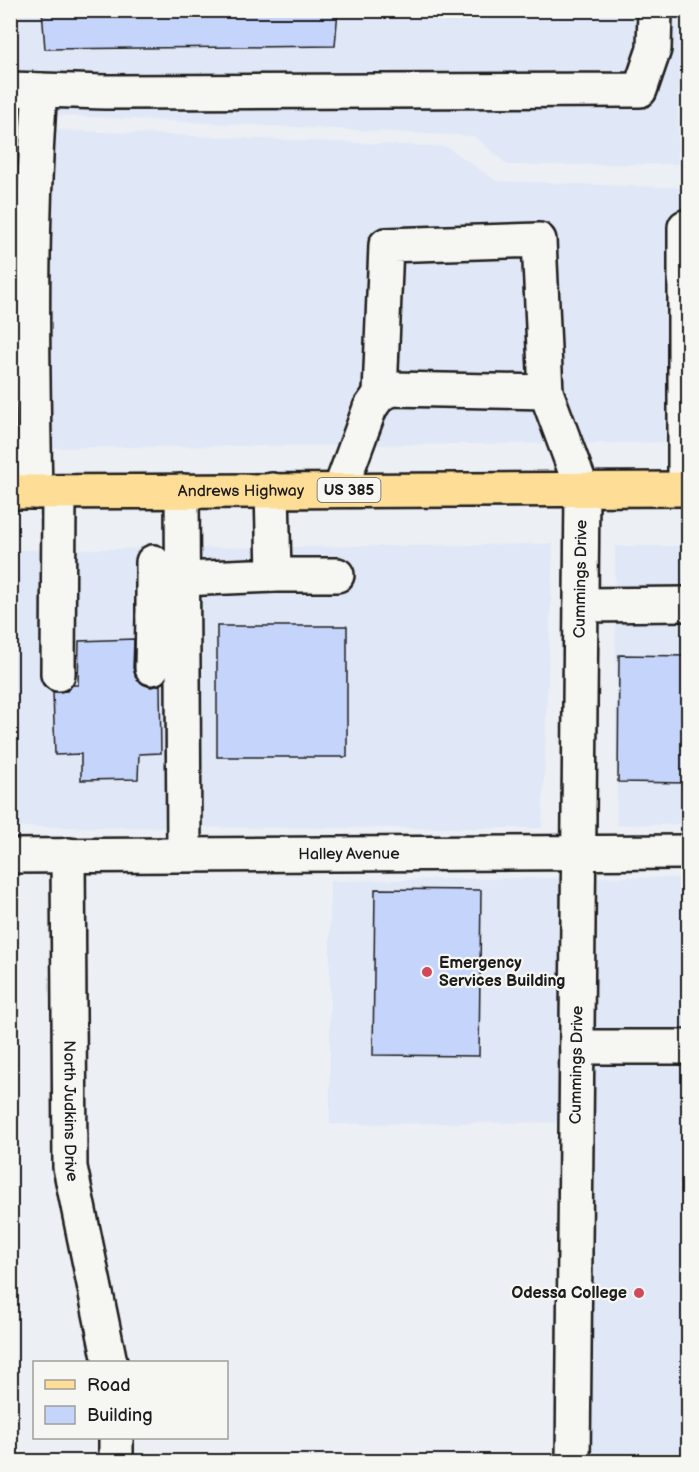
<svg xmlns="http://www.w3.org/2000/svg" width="699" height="1472" viewBox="0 0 699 1472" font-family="'Balsamiq Sans',sans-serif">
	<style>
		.built { fill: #e0e7f6 }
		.building { fill: #c5d4fb; stroke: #1c1c1c; stroke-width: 1.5 }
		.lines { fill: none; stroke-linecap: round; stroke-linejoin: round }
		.minor-casing { stroke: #1c1c1c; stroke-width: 38 }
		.major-casing { stroke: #1c1c1c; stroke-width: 38 }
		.minor { stroke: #f6f6f2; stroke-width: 33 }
		.major { stroke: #fedd96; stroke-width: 33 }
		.poi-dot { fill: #d1495b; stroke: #f6f6f2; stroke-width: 2 }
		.labels { text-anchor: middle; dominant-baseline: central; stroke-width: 4.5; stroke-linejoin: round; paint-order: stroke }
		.shield { fill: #f6f6f2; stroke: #5d5d5c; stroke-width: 1.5 }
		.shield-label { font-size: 15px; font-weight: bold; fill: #1c1c1c }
		.street-label { font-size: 16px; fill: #1c1c1c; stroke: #f6f6f2 }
		.poi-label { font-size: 16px; font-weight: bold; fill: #1c1c1c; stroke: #f6f6f2; text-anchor: start }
	</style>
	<rect width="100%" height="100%" fill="#eceff4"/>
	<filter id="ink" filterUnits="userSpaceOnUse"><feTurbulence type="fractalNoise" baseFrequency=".0167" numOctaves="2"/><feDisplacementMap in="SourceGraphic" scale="12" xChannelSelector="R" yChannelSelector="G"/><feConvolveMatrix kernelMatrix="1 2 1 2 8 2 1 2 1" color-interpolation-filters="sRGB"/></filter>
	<g filter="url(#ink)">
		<g class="built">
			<polygon points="10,11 679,11 678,164 508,165 474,136 11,113"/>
			<polygon points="11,128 447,147 496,181 688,188 688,442 11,448"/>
			<polygon points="553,544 542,828 11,827 10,550"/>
			<polygon points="615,546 688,546 688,824 617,825"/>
			<polygon points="595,877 688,878 688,1461 588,1461 589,1122 330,1124 330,881"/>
		</g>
		<g class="building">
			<polygon points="42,10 338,10 335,46 45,49"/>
			<rect x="217" y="626" width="130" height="131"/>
			<polygon points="134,639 133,668 136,678 143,684 151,687 160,685 161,753 139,754 138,779 81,780 81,754 55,755 53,692 67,691 72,685 78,685 79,641"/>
			<polygon points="619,655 688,656 688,783 618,782"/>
			<polygon points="375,889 481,890 479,1056 373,1055"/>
		</g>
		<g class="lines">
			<defs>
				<g id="minor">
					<polyline points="10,89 105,92 640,90 654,49 655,10"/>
					<polyline points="380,394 386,245 539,240 546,392"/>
					<polyline points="685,489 685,227 688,227"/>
					<polyline points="340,490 370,408 380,394 393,389 546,392 582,489 573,1462"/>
					<polyline points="182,491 184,854"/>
					<path d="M35 492C32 358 30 224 40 90"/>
					<polyline points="153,562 153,616 182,615"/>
					<polyline points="274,575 337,575"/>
					<polyline points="182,579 274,575 272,490"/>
					<polyline points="581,605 688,604"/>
					<polyline points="152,668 153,616"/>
					<polyline points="58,674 59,492"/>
					<path id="s1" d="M68 855 70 1167 110 1362"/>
					<path id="s2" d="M10 856 688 852"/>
					<polyline points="577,1047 688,1047"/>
					<polyline points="116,1462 116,1438"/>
				</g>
				<g id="major">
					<path id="s3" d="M10 492 688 489"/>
				</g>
			</defs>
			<use href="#minor" class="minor-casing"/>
			<use href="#major" class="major-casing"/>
			<use href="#minor" class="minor"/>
			<use href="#major" class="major"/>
		</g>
	</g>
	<g class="poi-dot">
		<circle cx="427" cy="972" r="6"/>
		<circle cx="639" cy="1293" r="6"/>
	</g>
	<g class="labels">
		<rect class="shield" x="317.5" y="478" width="63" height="24" rx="4.5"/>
		<g class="shield-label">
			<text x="349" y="490">US 385</text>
		</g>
		<g class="street-label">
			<text stroke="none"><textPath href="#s3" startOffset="231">Andrews Highway</textPath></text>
			<text transform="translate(581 579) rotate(-89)">Cummings Drive</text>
			<text stroke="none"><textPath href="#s2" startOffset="339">Halley Avenue</textPath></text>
			<text transform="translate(577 1065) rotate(-89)">Cummings Drive</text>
			<text stroke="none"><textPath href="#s1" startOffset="256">North Judkins Drive</textPath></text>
		</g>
		<g class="poi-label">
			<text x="439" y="963">Emergency<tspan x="439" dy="18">Services Building</tspan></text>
			<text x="627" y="1293" text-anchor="end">Odessa College</text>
		</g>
	</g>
	<rect width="699" height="1472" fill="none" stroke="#f6f6f2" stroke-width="36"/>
	<rect x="18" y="18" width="663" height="1436" fill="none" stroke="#1c1c1c" stroke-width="2" filter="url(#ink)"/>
	<rect x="33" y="1361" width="195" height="78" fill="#f6f6f2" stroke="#9f9f9c" stroke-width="1.5"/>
	<rect x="45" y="1380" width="30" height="9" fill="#fedd96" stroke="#9f9f9c" stroke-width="1.5"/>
	<text x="87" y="1391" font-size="18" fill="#1c1c1c">Road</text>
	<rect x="45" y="1406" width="30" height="18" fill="#c5d4fb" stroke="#9f9f9c" stroke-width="1.5"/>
	<text x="87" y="1421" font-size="18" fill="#1c1c1c">Building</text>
</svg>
